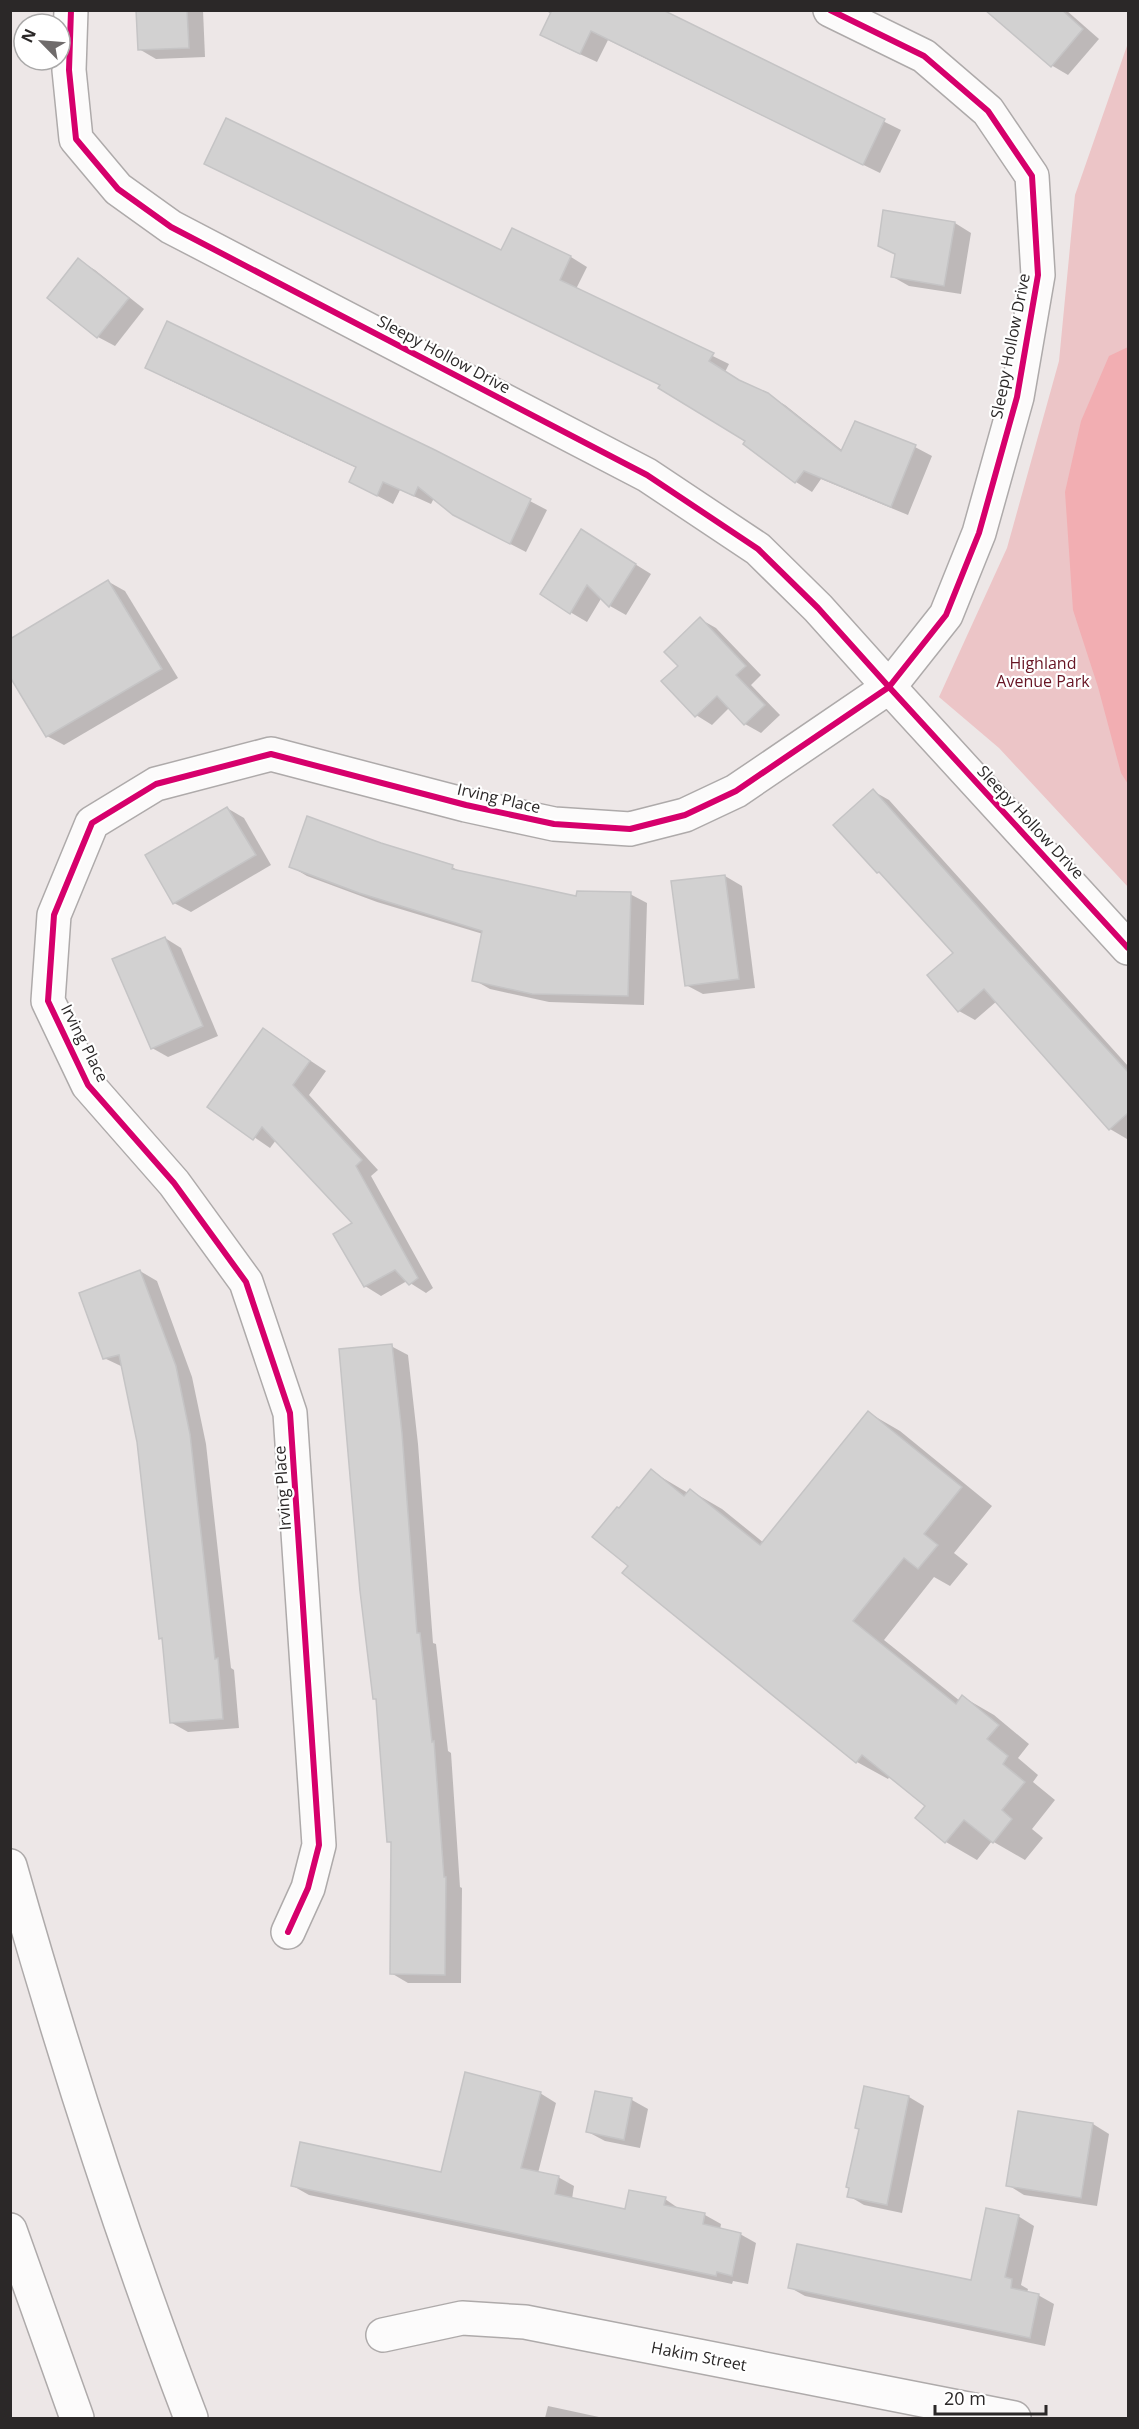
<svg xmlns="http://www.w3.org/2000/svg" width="1139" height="2429" viewBox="0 0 1139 2429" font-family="'Open Sans',sans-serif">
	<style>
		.green { fill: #ecc5c7 }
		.water { fill: #f2aeb2 }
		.shadow { fill: #0003 }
		.building { fill: #d2d1d1; stroke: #c5c4c5; stroke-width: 1.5 }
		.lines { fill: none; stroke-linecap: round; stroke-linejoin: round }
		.minor-casing { stroke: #aeaaaa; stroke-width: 36 }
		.highway-casing { stroke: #aeaaaa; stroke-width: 36 }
		.minor { stroke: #fcfbfb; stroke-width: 33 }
		.highway { stroke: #fcfbfb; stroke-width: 33 }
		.cycleway-casing { stroke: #fff; stroke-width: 10 }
		.cycleway { stroke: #d6006c; stroke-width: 6 }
		.labels { text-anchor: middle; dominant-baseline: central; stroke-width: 4.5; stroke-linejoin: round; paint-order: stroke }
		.street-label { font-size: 16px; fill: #2b2828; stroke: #fff }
		.park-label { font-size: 16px; fill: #671423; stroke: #fff }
	</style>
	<rect width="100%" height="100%" fill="#ede7e7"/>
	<polygon class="green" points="1128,43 1128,887 999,748 939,697 1007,548 1059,361 1075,195"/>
	<polygon class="water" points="1128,347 1128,784 1121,773 1098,687 1073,610 1065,492 1081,421 1109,356"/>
	<g class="shadow">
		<polygon points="137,10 203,10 205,57 156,59 139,49"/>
		<polygon points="544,10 658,10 901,130 880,173 608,40 597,62 558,44 542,35 552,14"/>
		<polygon points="996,10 1066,10 1099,39 1068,75 1051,65"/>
		<polygon points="206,164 502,252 512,230 571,257 587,267 576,289 729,364 725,372 785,405 843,451 856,423 915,447 932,456 908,515 821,479 812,492 796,482 745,444 747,441 661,385"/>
		<polygon points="955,223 971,233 961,294 909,286 893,277 896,255 879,246"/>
		<polygon points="78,260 95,270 144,309 115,346 98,337 49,298"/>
		<polygon points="163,377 435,451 547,510 526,552 472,524 434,498 431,504 400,490 393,504 351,482 357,468"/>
		<polygon points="598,541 651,574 626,615 610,606 602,597 587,622 570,612"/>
		<polygon points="109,582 125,591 178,678 64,745 47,736"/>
		<polygon points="700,619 716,628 761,675 751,685 780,715 761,733 745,724 730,707 712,725 696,715 680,666"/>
		<polygon points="873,791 889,800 1128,1066 1128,1137 1127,1139 1110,1129 997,1001 975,1020 959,1011 955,953 886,876 878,872"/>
		<polygon points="227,808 244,818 271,865 191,912 174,903"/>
		<polygon points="380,845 452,867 463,873 578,898 630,894 647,903 644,1005 549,1002 490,989 474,980 483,934 377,902 307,876 290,866"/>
		<polygon points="725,876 742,886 755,988 703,994 686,985"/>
		<polygon points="165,938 181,948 218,1036 168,1057 152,1048"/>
		<polygon points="264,1030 326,1071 309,1095 378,1170 371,1176 433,1288 426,1293 407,1281 381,1296 365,1286 354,1224 276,1140 270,1148 209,1106"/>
		<polygon points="140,1271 157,1281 192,1377 206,1444 231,1668 234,1670 239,1728 188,1732 172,1723 138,1442 123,1367 104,1358"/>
		<polygon points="391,1346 408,1355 418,1444 433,1643 436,1644 448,1751 451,1753 460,1887 462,1888 461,1983 408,1983 391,1973 392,1844 388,1841 378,1700 375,1698"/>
		<polygon points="869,1413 900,1431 992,1506 954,1553 968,1564 950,1586 934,1577 884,1640 960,1701 963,1697 994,1715 1029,1744 1018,1758 1038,1775 1033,1782 1055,1800 1032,1829 1043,1838 1025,1860 992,1841 977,1860 946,1842 927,1806 890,1776 888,1779 857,1762 630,1566 619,1510 651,1471 688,1493 691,1491 722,1509 764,1543"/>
		<polygon points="596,2092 632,2100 648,2109 640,2148 605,2141 588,2132"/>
		<polygon points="540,2093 556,2103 538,2173 558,2177 574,2186 572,2199 626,2211 665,2199 681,2210 705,2215 721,2224 720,2230 740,2234 756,2243 748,2284 733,2281 732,2284 309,2195 293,2186 442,2174"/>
		<polygon points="909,2097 924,2106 902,2213 864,2205 849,2196"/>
		<polygon points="1093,2124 1109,2134 1097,2206 1024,2195 1008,2185"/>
		<polygon points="1018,2216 1034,2226 1021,2285 1028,2289 1027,2293 1038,2295 1054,2304 1045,2346 805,2296 789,2287 972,2282"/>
		<polygon points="548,2406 599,2417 601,2418 545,2418"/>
	</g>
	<g class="building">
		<polygon points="136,10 187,10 189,48 138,50"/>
		<polygon points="548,10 663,10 885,119 863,165 591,31 580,54 540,35 551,12"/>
		<polygon points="985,10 1062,10 1083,29 1051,67"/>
		<polygon points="226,118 501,250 512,228 571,256 560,280 714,353 709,361 739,380 768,393 841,451 855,421 916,445 891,507 804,471 795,483 743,444 745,441 658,388 660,385 204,164"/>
		<polygon points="883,210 955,222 944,286 891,277 895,254 878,246"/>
		<polygon points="78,258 129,298 97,338 47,298"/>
		<polygon points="167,321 435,450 531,499 510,544 453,515 418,487 414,496 383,482 377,496 349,482 356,467 145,368"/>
		<polygon points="581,529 636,564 609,607 587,585 570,614 540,594"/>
		<polygon points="108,580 162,669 46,737 10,677 10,639"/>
		<polygon points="700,617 746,666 736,675 765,705 744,725 717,696 695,717 661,681 678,666 664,652"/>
		<polygon points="873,789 995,926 1128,1072 1128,1113 1109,1130 984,989 958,1012 927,975 953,953 879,872 877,873 833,825"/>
		<polygon points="227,807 256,855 173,904 145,855"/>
		<polygon points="307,816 381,843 453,865 452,869 576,896 577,891 631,892 628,996 532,994 472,981 482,931 359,893 289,867"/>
		<polygon points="725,875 739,979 685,986 671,881"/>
		<polygon points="165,937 203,1026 151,1049 112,959"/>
		<polygon points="263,1028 310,1061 293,1085 362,1160 356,1166 418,1278 409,1285 395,1270 364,1287 333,1234 352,1223 262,1127 253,1140 207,1107"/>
		<polygon points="140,1270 176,1366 190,1434 215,1659 218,1658 223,1719 170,1723 162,1638 159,1639 137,1442 119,1355 103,1359 79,1293"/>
		<polygon points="392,1344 402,1433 417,1633 420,1633 432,1742 434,1741 444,1877 446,1877 445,1975 390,1974 391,1842 387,1842 376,1699 373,1699 360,1591 339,1349"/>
		<polygon points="868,1411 962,1487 924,1534 938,1545 918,1569 904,1558 853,1621 956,1704 962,1695 999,1725 987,1739 1008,1756 1003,1764 1025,1782 1002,1810 1012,1819 993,1843 964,1820 945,1843 915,1818 925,1806 862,1755 856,1763 622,1573 628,1566 592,1537 617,1507 619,1508 651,1469 684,1496 690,1489 760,1545"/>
		<polygon points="465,2072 541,2092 521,2168 559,2176 555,2194 625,2209 629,2190 666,2197 664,2205 705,2213 703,2224 741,2233 732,2276 717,2272 716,2276 291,2186 300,2142 441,2172"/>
		<polygon points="864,2086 909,2096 887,2205 847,2197 849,2188 846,2187 859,2129 855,2128"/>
		<polygon points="595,2091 632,2098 624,2140 586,2132"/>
		<polygon points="1018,2111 1093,2123 1081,2198 1006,2186"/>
		<polygon points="986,2208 1019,2215 1005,2277 1012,2279 1011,2288 1039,2294 1030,2338 788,2288 797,2244 971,2280"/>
	</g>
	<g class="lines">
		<defs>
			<g id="minor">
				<polyline points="71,10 69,70 76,139 118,189 171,227 647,475 758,549 818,608 889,687 946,615 979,533 1017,397 1038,275 1032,176 988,111 924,56 830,10"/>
				<polyline points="288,1932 308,1888 319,1845 290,1413 246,1282 174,1183 88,1085 48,1001 54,915 92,823 156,784 271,754 466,805 554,824 630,829 685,815 736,791 889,687 1128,948"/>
				<polyline points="383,2335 462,2318 525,2322 1014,2418"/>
			</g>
			<g id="highway">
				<path d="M10 1866C63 2053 122 2238 191 2418"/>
				<polyline points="10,2230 77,2418"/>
			</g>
		</defs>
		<use href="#minor" class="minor-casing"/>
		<use href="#highway" class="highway-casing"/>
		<use href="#minor" class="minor"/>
		<use href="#highway" class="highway"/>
		<defs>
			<g id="cycleway">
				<polyline points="71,10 69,70 76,139 118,189 171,227 647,475 758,549 818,608 889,687 946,615 979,533 1017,397 1038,275 1032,176 988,111 924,56 830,10"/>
				<polyline points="288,1932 308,1888 319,1845 290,1413 246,1282 174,1183 88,1085 48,1001 54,915 92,823 156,784 271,754 466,805 554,824 630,829 685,815 736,791 889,687 1128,948"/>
			</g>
		</defs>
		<use href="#cycleway" class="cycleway-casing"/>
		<use href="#cycleway" class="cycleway"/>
	</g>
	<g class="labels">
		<g class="street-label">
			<text transform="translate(1010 346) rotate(-79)">Sleepy Hollow Drive</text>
			<text transform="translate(444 354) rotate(28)">Sleepy Hollow Drive</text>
			<text transform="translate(499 798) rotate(13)">Irving Place</text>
			<text transform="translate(1031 822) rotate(47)">Sleepy Hollow Drive</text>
			<text transform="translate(85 1043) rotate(63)">Irving Place</text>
			<text transform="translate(282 1488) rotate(-94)">Irving Place</text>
			<text transform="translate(699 2356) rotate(11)">Hakim Street</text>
		</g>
		<g class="park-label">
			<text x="1043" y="663">Highland<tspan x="1043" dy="18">Avenue Park</tspan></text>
		</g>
	</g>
	<rect width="1139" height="2429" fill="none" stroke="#2b2828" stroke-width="24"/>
	<g transform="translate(42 42) rotate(295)"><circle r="28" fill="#ffffff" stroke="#aaa9a9" stroke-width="1.5"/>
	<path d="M0-4.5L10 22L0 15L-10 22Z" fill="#6f6b6b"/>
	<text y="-9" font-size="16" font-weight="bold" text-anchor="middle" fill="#2b2828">N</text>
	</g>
	<path d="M935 2405v9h111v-9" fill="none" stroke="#2b2828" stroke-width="3"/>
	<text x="944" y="2405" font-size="18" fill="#2b2828" stroke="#ffffff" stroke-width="4.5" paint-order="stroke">20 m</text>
</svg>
